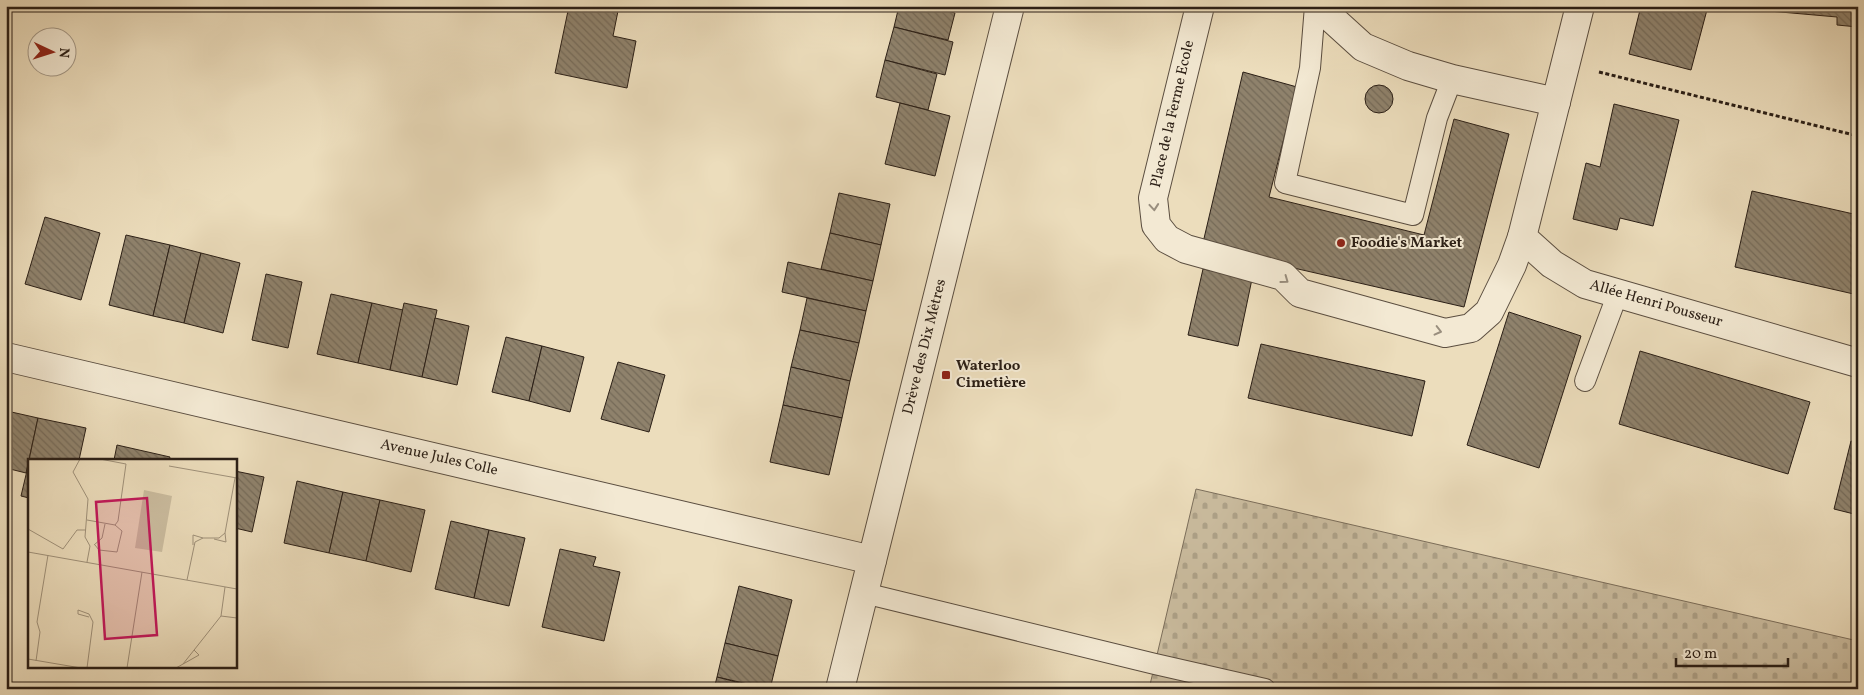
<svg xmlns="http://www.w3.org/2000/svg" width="1864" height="695" viewBox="0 0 1864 695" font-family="Vollkorn,serif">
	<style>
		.cemetery { fill: url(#cemetery-stones); stroke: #7b6e5b }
		.building { fill: url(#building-back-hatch); stroke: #2b1f16 }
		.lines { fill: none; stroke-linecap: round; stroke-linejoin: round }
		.service-casing { stroke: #5b4e40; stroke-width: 22 }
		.minor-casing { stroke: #5b4e40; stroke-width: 30 }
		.path { stroke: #2b1f16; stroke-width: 3; stroke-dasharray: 4 2.5; stroke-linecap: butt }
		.service { stroke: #f3e9d3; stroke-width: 20 }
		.minor { stroke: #f3e9d3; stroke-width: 28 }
		.oneway { stroke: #998e7e }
		.poi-dot { fill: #8f2418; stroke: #f3e9d3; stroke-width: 2 }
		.labels { text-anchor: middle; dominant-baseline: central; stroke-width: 4; stroke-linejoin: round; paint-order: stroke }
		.street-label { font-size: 15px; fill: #2b1f16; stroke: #f3e9d3 }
		.poi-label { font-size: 15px; font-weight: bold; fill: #2b1f16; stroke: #f3e9d3; text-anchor: start }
		.inset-road { fill: none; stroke: #9f917a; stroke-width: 1 }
		.view { fill: #c2185b; fill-opacity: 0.15; stroke: #c2185b; stroke-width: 2.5 }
		.inset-edge { fill: none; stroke: #2b1f16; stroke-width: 2.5 }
	</style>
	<defs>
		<pattern id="cemetery-stones" width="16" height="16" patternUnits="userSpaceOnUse" patternTransform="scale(1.25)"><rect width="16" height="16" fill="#cbbda0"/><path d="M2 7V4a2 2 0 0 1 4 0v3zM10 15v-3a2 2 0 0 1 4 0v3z" fill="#aea289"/></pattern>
		<pattern id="building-back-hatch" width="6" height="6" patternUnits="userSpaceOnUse" patternTransform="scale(1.25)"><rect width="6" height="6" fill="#8f826c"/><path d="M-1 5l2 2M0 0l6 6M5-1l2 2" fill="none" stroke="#756a58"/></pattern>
	</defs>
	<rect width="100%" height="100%" fill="#ecddbc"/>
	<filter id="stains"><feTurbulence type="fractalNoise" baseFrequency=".004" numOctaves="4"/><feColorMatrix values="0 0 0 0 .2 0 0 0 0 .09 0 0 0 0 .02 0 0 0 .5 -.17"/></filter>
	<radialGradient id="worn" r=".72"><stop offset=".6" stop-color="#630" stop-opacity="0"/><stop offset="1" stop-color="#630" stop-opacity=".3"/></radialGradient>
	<polygon class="cemetery" points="1196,489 1858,641 1858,689 1149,689"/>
	<g class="building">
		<polygon points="569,6 619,6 613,36 636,41 627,88 555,73"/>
		<polygon points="899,6 929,6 955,13 948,40 894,27"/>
		<polygon points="1641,6 1708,6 1691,70 1629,54"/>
		<polygon points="1770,6 1858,6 1858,27 1837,25 1837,17 1769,11"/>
		<polygon points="894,27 953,42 945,75 885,60"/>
		<polygon points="885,60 937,74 928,110 876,97"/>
		<polygon points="1243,72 1297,87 1269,197 1424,235 1454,119 1509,134 1464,307 1202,247"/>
		<circle cx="1379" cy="99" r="14"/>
		<polygon points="900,103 950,116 935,176 885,164"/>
		<polygon points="1614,104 1679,120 1653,226 1620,218 1617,230 1573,219 1586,163 1600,167"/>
		<polygon points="1752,191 1858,215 1858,295 1735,267"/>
		<polygon points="839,193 890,204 881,245 830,233"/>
		<polygon points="45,217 100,233 81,300 25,284"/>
		<polygon points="830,233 881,245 873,281 821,269"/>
		<polygon points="126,235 170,245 153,316 109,305"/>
		<polygon points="170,245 201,253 184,323 153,316"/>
		<polygon points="201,253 240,263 223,333 184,323"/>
		<polygon points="788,262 873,281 866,311 782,292"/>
		<polygon points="1203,269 1252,279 1238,346 1188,335"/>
		<polygon points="266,274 302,282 288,348 252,340"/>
		<polygon points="331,294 372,303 358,363 317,354"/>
		<polygon points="807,298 866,311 859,343 800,330"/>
		<polygon points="372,303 403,310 390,370 358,363"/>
		<polygon points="404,303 437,310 422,377 390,370"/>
		<polygon points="1509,312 1581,336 1539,468 1467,445"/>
		<polygon points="435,318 469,326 457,385 422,377"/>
		<polygon points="800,330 859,343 850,381 791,367"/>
		<polygon points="506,337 542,346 529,401 492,392"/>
		<polygon points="1261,344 1425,381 1412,436 1248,398"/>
		<polygon points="542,346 584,357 570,412 529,401"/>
		<polygon points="1640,351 1810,402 1788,474 1619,424"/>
		<polygon points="618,362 665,375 649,432 601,419"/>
		<polygon points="791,367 850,381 842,418 783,405"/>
		<polygon points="783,405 842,418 829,475 770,462"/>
		<polygon points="7,411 38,418 26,473 6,468"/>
		<polygon points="38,418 86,428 79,460 29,460"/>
		<polygon points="1851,441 1858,443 1858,515 1834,509"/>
		<polygon points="117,445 170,457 169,460 114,460"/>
		<polygon points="29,462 29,498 21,496"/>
		<polygon points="235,471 264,477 252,532 235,528"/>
		<polygon points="297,481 343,492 329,553 284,543"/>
		<polygon points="343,492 380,500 366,561 329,553"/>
		<polygon points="380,500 425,510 411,572 366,561"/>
		<polygon points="451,521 489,530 474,598 435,589"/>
		<polygon points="489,530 525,538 509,606 474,598"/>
		<polygon points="560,549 596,557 593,566 620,572 604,641 542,627"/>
		<polygon points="739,586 792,600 778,656 725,643"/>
		<polygon points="725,643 778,656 770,689 717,677"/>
		<polygon points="717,677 763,689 714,689"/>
	</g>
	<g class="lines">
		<defs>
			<g id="service">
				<polyline points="1315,6 1310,68 1285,183 1413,215 1437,118 1452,79"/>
				<polyline points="1585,381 1618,293"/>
				<polyline points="864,593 1155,664 1265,689"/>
			</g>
			<g id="minor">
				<polyline points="1200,6 1153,198 1156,225 1167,239 1186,249 1283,276 1300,293 1445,333 1471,328 1489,312 1512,265 1522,237"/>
				<polyline points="1323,6 1330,17 1363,47 1408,66 1452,79 1556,102"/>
				<polyline points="1580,6 1522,237 1552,264 1585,284 1858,363"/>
				<polyline points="6,357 872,560"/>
				<polyline points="840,689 1010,6"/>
			</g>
		</defs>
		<use href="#service" class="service-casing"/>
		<use href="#minor" class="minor-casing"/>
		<polyline class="path" points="1599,72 1858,136"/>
		<use href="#service" class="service"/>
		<use href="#minor" class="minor"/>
	</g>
	<defs><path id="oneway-chevron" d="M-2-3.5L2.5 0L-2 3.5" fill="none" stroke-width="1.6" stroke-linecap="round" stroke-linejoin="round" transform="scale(1.25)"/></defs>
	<g class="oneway">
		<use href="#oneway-chevron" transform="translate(1154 207) rotate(85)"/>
		<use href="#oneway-chevron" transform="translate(1285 280) rotate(36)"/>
		<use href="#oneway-chevron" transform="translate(1438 331) rotate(14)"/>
	</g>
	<g class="poi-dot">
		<circle cx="1341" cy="243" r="5"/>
		<rect x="941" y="370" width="10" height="10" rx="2.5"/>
	</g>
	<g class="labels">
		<g class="street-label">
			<text transform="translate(1173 114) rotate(-77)">Place de la Ferme Ecole</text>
			<text transform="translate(1656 304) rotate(16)">Allée Henri Pousseur</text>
			<text transform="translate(925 347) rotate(-76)">Drève des Dix Mètres</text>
			<text transform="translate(439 458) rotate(13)">Avenue Jules Colle</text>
		</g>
		<g class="poi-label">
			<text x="1351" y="243">Foodie's Market</text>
			<text x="956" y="366">Waterloo<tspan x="956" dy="17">Cimetière</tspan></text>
		</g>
	</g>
	<g transform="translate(28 459)">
		<rect width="209" height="209" fill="#ecddbc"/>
		<path d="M116 31 144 37 134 93 107 89Z" fill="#cbbda0"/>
		<path class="inset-road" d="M52 0 45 13 60 40 57 78 62 87 59 103M141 7 209 19M59 61 87 66 90 62 98 5 72 0M0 70 35 90 49 71H58M186 80 198 83 197 74M66 86 74 79 77 65M67 86 71 91 89 93 94 72 87 66M165 86V76L175 79M0 93 209 130M159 121 167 83 175 79H191L197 74 207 19M193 157 197 128M193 157 209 159M0 200 53 209M8 202 12 173 9 163 20 96M155 205 193 157M59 209 65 163 61 155 50 151V155L61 158M99 209 114 113M148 209 171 196 166 191"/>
		<path class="view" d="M119 39 129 176 77 180 68 43Z"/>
		<rect width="209" height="209" class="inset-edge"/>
	</g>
	<rect width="1864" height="695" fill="none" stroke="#ecddbc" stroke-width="25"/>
	<rect x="8" y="8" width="1849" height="680" fill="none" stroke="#2b1f16" stroke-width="2.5"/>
	<rect x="12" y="12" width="1839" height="670" fill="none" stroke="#2b1f16"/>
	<g transform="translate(52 52) rotate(94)"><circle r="24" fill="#f3e9d3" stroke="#a39887"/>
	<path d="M0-4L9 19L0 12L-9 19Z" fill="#8f2418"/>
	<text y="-8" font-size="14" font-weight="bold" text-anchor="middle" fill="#2b1f16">N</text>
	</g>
	<path d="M1676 658v8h112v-8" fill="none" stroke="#2b1f16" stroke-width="2.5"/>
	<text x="1684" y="658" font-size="15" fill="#2b1f16" stroke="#f3e9d3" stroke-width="4" paint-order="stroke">20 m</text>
	<rect width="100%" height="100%" filter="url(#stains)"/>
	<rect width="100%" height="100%" fill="url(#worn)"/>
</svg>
